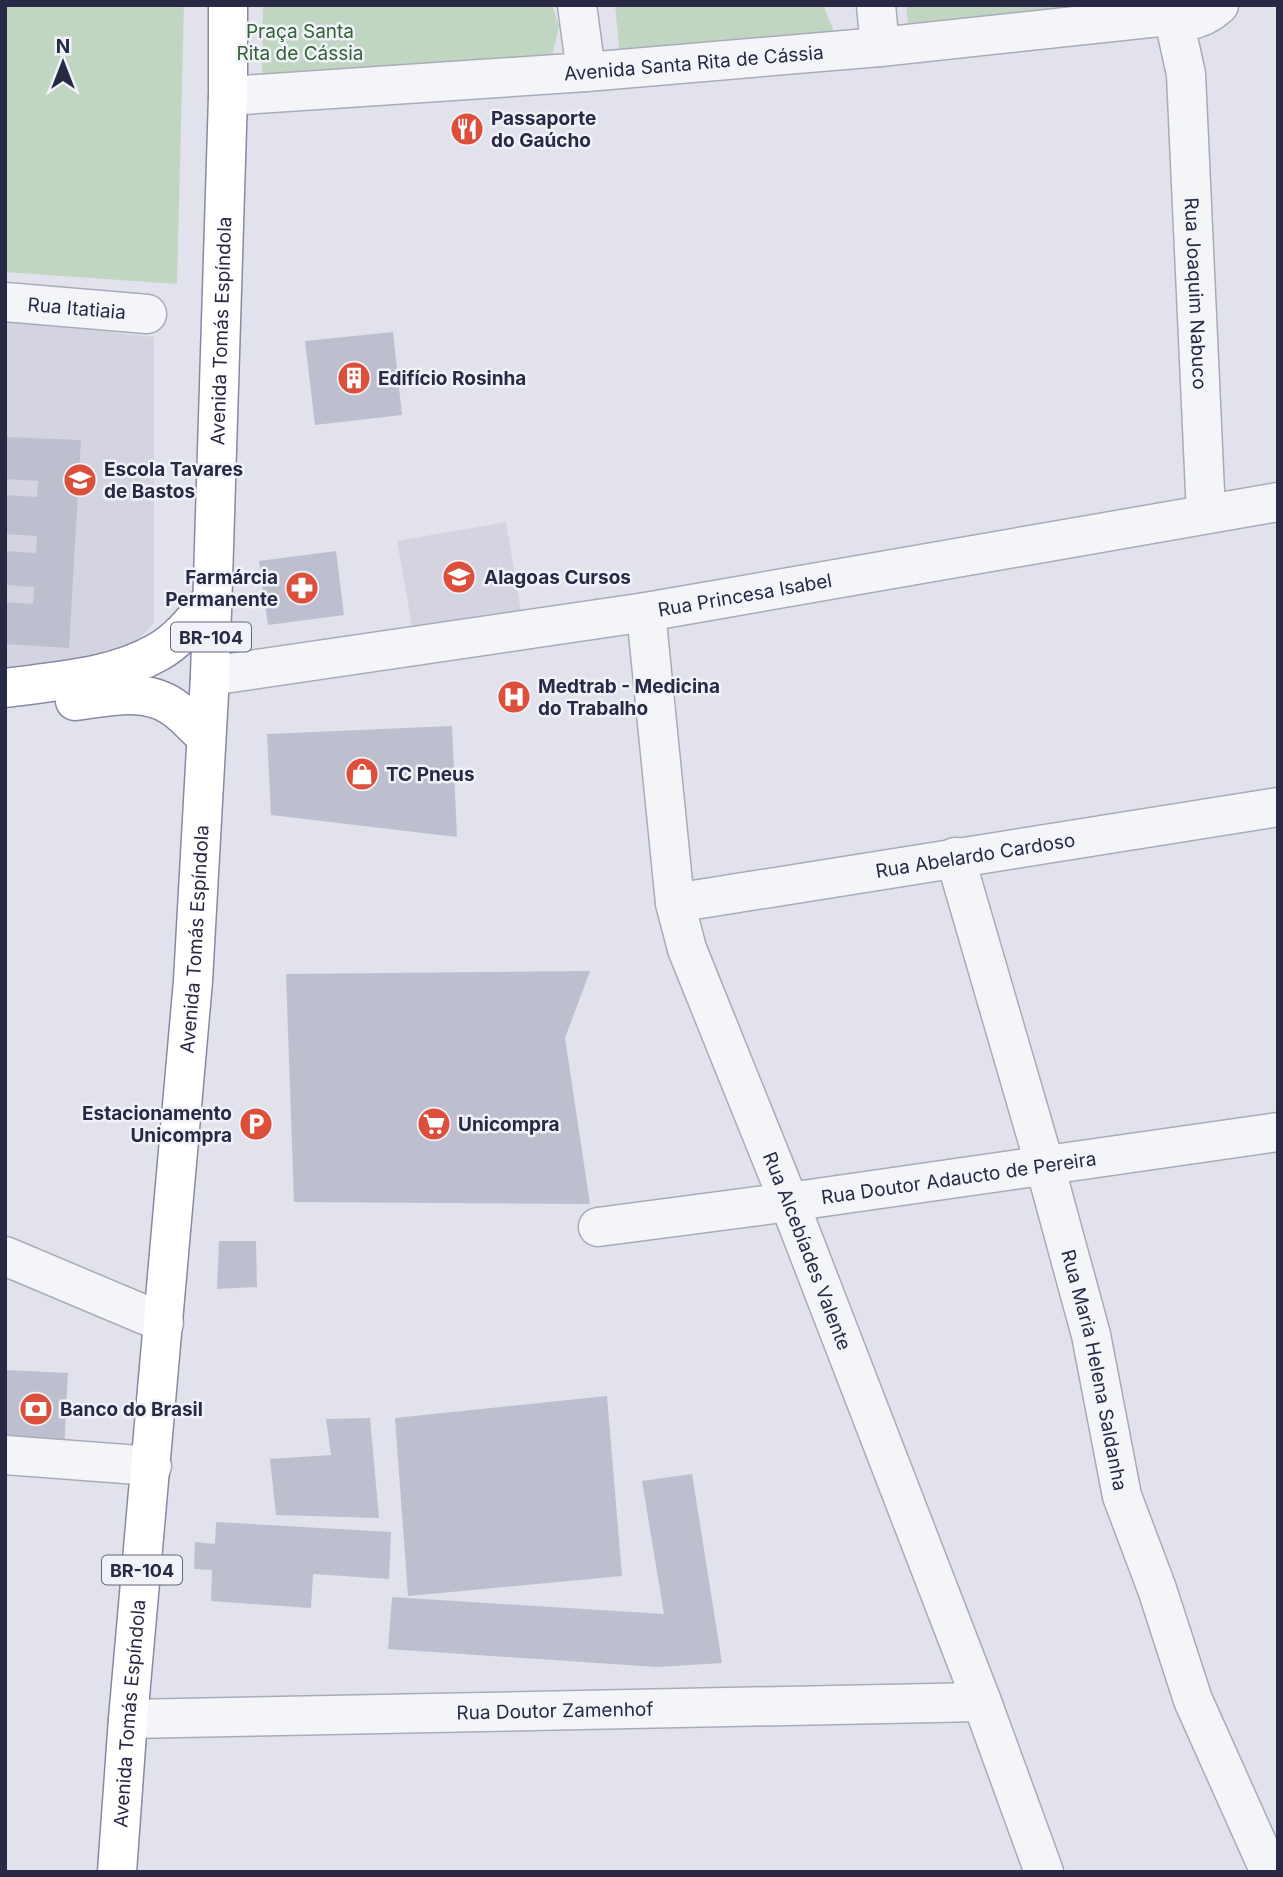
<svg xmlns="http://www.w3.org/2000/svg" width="1283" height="1877" viewBox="0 0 1283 1877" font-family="Inter,sans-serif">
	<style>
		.built { fill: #d3d4e0 }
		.green { fill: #c1d6c2 }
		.building { fill: #bebfce }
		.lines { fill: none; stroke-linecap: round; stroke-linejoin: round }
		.minor-casing { stroke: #aaabb9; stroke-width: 41 }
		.highway-casing { stroke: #878aa3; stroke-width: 41 }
		.minor { stroke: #f4f5f9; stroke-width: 38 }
		.highway { stroke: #fff; stroke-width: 38 }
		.labels { text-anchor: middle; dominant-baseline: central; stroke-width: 5; stroke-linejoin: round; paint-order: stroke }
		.shield { fill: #f1f2f8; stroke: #64667b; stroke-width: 2 }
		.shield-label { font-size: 18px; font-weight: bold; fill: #282a45 }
		.park-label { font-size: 19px; fill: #346237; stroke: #f1f2f8 }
		.street-label { font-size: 19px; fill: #282a45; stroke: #f1f2f8 }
		.poi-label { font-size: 19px; font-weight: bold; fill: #282a45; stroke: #f1f2f8; text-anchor: start }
	</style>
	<rect width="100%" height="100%" fill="#e1e2eb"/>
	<g class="built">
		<polygon points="5,320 154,337 154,623 125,653 5,667"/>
		<polygon points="506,522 521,612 413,631 397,541"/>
	</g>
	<g class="green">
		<polygon points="5,5 184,5 177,284 5,272"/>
		<polygon points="263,5 552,5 559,26 553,53 532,63 262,81"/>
		<polygon points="615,5 823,5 836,36 620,55"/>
		<polygon points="906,5 1128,5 909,34"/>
	</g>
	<g class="building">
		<polygon points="393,332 402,415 315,425 305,341"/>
		<polygon points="5,437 81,440 69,648 5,644 5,602 33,604 34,587 5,585 5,551 36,553 37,536 5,534 5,495 37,497 38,481 5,479"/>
		<polygon points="336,551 344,615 268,625 259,561"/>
		<polygon points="452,726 457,837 271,815 267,734"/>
		<polygon points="590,971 565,1038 590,1204 294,1202 286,974"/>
		<polygon points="219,1241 256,1241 257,1287 217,1289"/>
		<polygon points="5,1370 68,1373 64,1449 5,1446"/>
		<polygon points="607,1396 622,1576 408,1596 395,1418"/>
		<polygon points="370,1418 379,1518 276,1515 270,1459 331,1455 326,1419"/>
		<polygon points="692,1474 722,1663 657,1667 388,1649 392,1597 664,1614 642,1481"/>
		<polygon points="216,1522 391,1532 389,1579 313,1574 311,1608 211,1601 212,1570 194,1569 195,1542 215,1544"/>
	</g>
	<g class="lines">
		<defs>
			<g id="minor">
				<polyline points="577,5 586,72"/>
				<polyline points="876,5 880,47"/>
				<path d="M1153 13C1175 27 1200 22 1219 5"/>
				<path id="s1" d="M1174 20 1186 74 1206 514"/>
				<path id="s2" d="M228 96 586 72 880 47 1159 17"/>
				<path id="s3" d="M5 302 147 314"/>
				<path id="s4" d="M646 612 675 903 687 949 789 1202 982 1702 1044 1872"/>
				<path id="s5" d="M210 676 646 612 1278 502"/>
				<path id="s6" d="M955 857 1045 1166 1091 1335 1122 1496 1157 1589 1193 1700 1270 1872"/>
				<path id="s7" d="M675 903 1278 807"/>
				<path id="s8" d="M598 1227 789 1202 1278 1132"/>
				<polyline points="5,1256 164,1323"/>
				<polyline points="5,1455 152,1466"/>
				<path id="s9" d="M128 1719 982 1702"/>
			</g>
			<g id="highway">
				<path d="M5 688C56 681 113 678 158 652 180 640 196 618 212 599"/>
				<path d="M75 701C106 697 145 687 173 707 185 715 195 727 206 737"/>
				<path id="s10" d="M117 1872 128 1719 193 981 210 676 228 96V5"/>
			</g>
		</defs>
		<use href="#minor" class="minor-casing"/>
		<use href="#highway" class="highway-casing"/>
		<use href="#minor" class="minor"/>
		<use href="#highway" class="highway"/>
	</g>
	<defs>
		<symbol id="restaurant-disc" viewBox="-11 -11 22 22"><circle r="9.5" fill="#db4f3b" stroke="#f1f2f8"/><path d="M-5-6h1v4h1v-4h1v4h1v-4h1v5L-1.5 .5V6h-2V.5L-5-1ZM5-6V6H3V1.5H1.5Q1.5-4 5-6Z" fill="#fff"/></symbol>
		<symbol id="building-disc" viewBox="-11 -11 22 22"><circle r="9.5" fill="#db4f3b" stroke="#f1f2f8"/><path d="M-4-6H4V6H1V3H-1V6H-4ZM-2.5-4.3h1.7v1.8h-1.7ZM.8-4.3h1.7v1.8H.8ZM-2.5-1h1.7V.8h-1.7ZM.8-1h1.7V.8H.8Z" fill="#fff"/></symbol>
		<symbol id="school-disc" viewBox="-11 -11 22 22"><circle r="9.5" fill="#db4f3b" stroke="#f1f2f8"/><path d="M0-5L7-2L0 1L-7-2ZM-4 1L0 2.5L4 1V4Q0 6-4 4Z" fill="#fff"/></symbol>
		<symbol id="pharmacy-disc" viewBox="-11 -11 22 22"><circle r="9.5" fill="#db4f3b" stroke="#f1f2f8"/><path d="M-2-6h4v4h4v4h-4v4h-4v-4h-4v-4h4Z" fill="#fff"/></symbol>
		<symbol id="hospital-disc" viewBox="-11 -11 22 22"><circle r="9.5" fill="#db4f3b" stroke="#f1f2f8"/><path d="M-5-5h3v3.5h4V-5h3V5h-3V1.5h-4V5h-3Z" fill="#fff"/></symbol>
		<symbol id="shop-disc" viewBox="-11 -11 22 22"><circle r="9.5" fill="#db4f3b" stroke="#f1f2f8"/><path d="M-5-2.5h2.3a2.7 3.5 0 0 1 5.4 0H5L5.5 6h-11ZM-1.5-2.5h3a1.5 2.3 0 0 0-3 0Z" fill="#fff"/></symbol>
		<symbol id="parking-disc" viewBox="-11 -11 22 22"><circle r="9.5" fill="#db4f3b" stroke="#f1f2f8"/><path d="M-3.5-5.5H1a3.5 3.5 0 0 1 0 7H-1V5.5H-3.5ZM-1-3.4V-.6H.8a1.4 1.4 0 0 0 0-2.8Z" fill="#fff"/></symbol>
		<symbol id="supermarket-disc" viewBox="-11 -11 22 22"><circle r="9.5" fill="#db4f3b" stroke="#f1f2f8"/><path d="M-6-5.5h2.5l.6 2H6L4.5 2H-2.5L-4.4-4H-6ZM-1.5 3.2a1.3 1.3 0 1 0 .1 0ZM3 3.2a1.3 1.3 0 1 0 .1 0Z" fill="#fff"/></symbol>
		<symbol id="bank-disc" viewBox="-11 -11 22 22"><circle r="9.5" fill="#db4f3b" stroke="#f1f2f8"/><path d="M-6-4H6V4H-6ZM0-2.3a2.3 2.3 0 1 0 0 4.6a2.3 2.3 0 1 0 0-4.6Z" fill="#fff"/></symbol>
	</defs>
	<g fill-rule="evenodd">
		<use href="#restaurant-disc" x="448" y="110" width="38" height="38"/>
		<use href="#building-disc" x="335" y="359" width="38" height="38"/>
		<use href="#school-disc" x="61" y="461" width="38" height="38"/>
		<use href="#school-disc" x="440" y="558" width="38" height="38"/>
		<use href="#pharmacy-disc" x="283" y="569" width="38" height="38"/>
		<use href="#hospital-disc" x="495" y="678" width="38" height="38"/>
		<use href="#shop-disc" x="343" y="755" width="38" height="38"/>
		<use href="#parking-disc" x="237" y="1105" width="38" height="38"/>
		<use href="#supermarket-disc" x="415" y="1105" width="38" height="38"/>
		<use href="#bank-disc" x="17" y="1390" width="38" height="38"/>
	</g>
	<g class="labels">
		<g class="shield">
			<rect x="171" y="622.5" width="80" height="29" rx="5"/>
			<rect x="102" y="1555.5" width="80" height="29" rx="5"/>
		</g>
		<g class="shield-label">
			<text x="211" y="637">BR-104</text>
			<text x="142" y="1570">BR-104</text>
		</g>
		<g class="park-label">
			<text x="300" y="31">Praça Santa<tspan x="300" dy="22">Rita de Cássia</tspan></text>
		</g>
		<g class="street-label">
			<text stroke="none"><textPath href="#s2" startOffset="467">Avenida Santa Rita de Cássia</textPath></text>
			<text stroke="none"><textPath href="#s1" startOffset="275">Rua Joaquim Nabuco</textPath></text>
			<text stroke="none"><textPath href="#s3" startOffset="72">Rua Itatiaia</textPath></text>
			<text stroke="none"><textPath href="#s10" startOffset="1545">Avenida Tomás Espíndola</textPath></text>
			<text stroke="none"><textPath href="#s5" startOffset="541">Rua Princesa Isabel</textPath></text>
			<text stroke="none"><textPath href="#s7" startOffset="304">Rua Abelardo Cardoso</textPath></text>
			<text stroke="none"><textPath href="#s10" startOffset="936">Avenida Tomás Espíndola</textPath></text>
			<text stroke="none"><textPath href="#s8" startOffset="364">Rua Doutor Adaucto de Pereira</textPath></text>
			<text stroke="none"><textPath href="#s4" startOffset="665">Rua Alcebíades Valente</textPath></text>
			<text stroke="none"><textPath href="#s6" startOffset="532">Rua Maria Helena Saldanha</textPath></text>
			<text stroke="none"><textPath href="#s9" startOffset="427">Rua Doutor Zamenhof</textPath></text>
			<text stroke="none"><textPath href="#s10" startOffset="159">Avenida Tomás Espíndola</textPath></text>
		</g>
		<g class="poi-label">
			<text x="491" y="118">Passaporte<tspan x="491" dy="22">do Gaúcho</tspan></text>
			<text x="378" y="378">Edifício Rosinha</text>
			<text x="104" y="469">Escola Tavares<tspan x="104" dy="22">de Bastos</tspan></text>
			<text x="278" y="577" text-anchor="end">Farmárcia<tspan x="278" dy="22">Permanente</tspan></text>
			<text x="484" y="577">Alagoas Cursos</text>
			<text x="538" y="686">Medtrab - Medicina<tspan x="538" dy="22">do Trabalho</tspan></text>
			<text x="386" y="774">TC Pneus</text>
			<text x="232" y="1113" text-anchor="end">Estacionamento<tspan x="232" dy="22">Unicompra</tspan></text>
			<text x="458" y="1124">Unicompra</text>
			<text x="60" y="1409">Banco do Brasil</text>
		</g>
	</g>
	<rect width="1283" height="1877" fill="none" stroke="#282a45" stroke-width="14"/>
	<g transform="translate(63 63)" stroke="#f1f2f8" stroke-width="5" paint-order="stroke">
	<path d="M0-5L12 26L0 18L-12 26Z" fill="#282a45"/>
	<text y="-10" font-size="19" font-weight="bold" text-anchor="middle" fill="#282a45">N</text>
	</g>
</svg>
